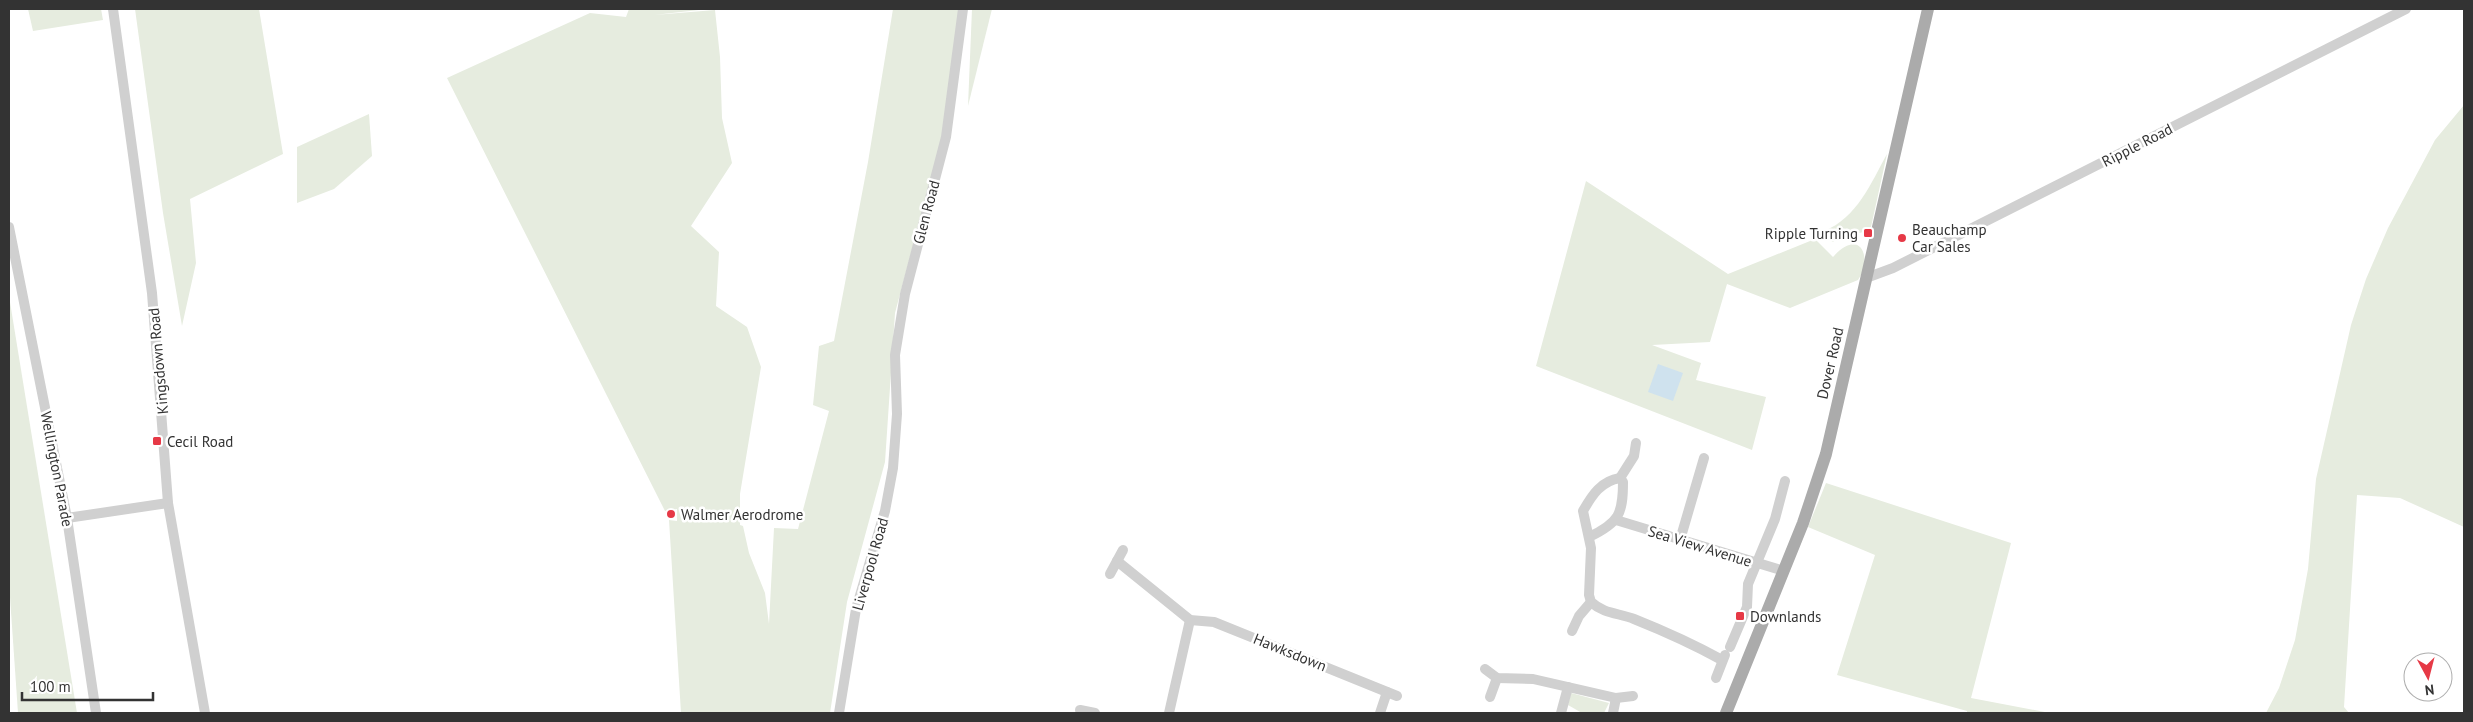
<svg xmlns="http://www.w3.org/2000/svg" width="2473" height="722" viewBox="0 0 2473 722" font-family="'PT Sans',sans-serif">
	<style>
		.green { fill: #e6ecdf }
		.water { fill: #cfe2ee }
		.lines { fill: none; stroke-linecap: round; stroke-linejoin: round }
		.minor { stroke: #d0d0d0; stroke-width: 10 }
		.major { stroke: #ababab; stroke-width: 12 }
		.poi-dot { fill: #e63946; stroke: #fff; stroke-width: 2 }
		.labels { text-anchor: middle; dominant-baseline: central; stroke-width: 5; stroke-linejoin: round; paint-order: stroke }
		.street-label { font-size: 15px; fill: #333; stroke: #fff }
		.poi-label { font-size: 15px; fill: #333; stroke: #fff; text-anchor: start }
	</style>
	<rect width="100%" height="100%" fill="#fff"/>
	<g class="green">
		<polygon points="28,9 101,9 103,20 33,31"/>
		<polygon points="135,9 259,9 283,154 190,199 196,263 182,326 163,213"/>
		<polygon points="629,9 708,9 654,15 715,10 720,57 722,118 732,163 691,226 719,252 716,306 747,327 761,367 740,494 740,525 743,526 749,553 765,593 769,624 774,528 798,529 829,411 813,405 819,346 834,341 868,162 893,9 959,9 942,137 895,313 885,462 847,602 830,713 681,713 669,520 677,521 677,509 665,511 447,78 590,13 626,17"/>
		<polygon points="972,9 992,9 968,106"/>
		<polygon points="2464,105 2464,527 2400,498 2357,495 2344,707 2349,713 2266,713 2279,688 2295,640 2308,569 2316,479 2351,325 2366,279 2388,228 2435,140"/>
		<polygon points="369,114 372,156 334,189 297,203 297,147"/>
		<path d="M1887 154 1871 227C1860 238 1845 230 1833 242L1823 236 1824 231C1857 218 1871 183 1887 154Z"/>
		<path d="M1586 181 1728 274 1815 239 1833 257C1861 226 1873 259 1858 280L1790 308 1727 284 1710 342 1652 345 1701 363 1696 380 1766 397 1752 450 1536 366Z"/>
		<polygon points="9,296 77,713 18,713 9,583"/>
		<polygon points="1826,483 2011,543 1971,698 2050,713 1967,713 1967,711 1837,675 1875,555 1808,527"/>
		<polygon points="1571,693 1609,703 1604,713 1582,713 1568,705"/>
	</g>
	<polygon class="water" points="1658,364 1683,373 1673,401 1648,392"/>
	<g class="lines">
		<g class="minor">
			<polyline points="113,9 152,293 168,503 205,713"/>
			<polyline points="9,227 67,518 96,713"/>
			<polyline points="1866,278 1893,268 2406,9"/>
			<polyline points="1620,478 1634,456 1636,443"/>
			<polyline points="67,518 168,503"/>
			<polyline points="1616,520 1784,571"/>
			<path d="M1589 537C1619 523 1623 514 1623 482L1620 478C1601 481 1592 495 1583 511L1591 548 1589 595 1591 602C1604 614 1619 613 1634 619 1664 631 1693 644 1722 660"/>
			<polyline points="1680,540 1704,458"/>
			<polyline points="1117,561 1190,620 1214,622 1397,696"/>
			<polyline points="1110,574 1123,550"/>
			<polyline points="1572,631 1579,616 1591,602"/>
			<polyline points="1730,647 1747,607 1748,584 1775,519 1785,481"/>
			<polyline points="1485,669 1497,678 1533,679 1616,698 1633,696"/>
			<polyline points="1716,678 1725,655"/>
			<polyline points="1490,697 1497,678"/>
			<polyline points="1080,710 1095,713"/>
			<polyline points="839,713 856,609 885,511 893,468 897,414 895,355 905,294 946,137 963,9"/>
			<polyline points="1169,713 1190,620"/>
			<polyline points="1380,713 1387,692"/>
			<polyline points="1561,713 1568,687"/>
			<polyline points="1613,713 1616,698"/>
		</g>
		<polyline class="major" points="1726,713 1803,523 1826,454 1928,9"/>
	</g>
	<g class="poi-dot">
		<rect x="1863" y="228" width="10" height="10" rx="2.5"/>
		<circle cx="1902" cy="238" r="5"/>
		<rect x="152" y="436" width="10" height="10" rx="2.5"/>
		<circle cx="671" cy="514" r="5"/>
		<rect x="1735" y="611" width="10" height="10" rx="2.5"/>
	</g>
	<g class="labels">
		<g class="street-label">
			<text transform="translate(2137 145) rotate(-27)">Ripple Road</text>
			<text transform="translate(926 212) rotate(-75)">Glen Road</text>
			<text transform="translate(158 361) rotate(-95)">Kingsdown Road</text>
			<text transform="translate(1830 363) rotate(-77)">Dover Road</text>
			<text transform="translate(57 469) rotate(79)">Wellington Parade</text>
			<text transform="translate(1700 546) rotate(17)">Sea View Avenue</text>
			<text transform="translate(870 564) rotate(-74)">Liverpool Road</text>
			<text transform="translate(1290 652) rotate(22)">Hawksdown</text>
		</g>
		<g class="poi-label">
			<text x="1912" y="229">Beauchamp<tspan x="1912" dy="17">Car Sales</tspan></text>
			<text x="1858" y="233" text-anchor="end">Ripple Turning</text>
			<text x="167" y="441">Cecil Road</text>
			<text x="681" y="514">Walmer Aerodrome</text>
			<text x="1750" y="616">Downlands</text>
		</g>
	</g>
	<rect width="2473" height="722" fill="none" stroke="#333333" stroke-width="20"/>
	<g transform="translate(2428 677) rotate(173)"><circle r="24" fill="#ffffff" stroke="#adadad"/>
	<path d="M0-4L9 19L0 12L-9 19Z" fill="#e63946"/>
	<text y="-8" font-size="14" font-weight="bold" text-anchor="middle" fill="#333333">N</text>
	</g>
	<path d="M22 692v8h131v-8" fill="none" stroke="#333333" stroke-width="2.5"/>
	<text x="30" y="692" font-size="15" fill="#333333" stroke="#ffffff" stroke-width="4" paint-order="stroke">100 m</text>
</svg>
